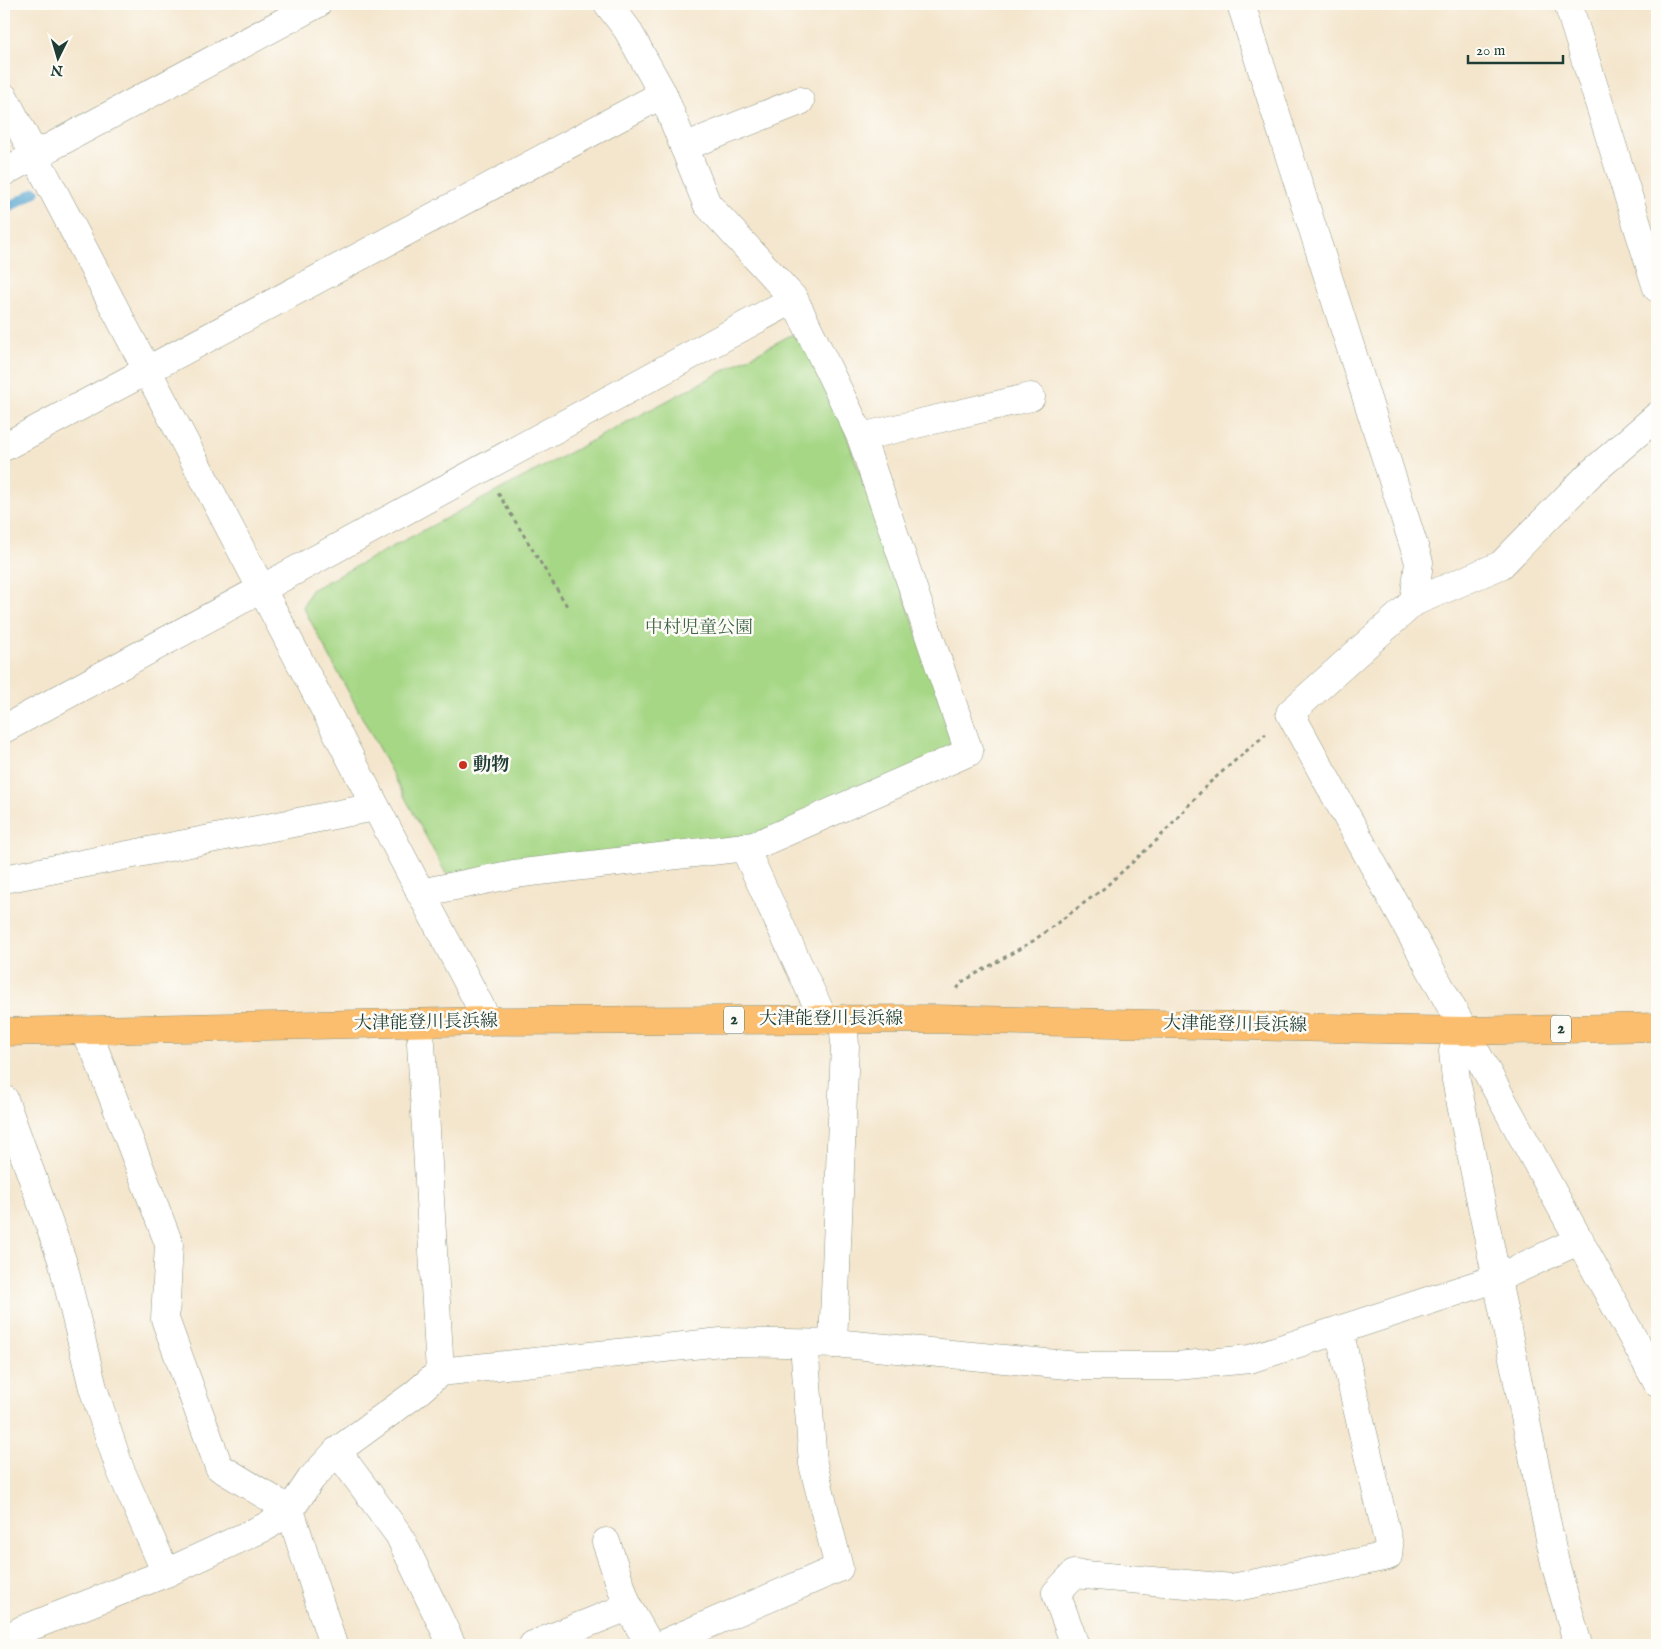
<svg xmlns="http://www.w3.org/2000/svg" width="1661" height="1649" viewBox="0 0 1661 1649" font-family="'IM FELL English','Noto Serif JP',serif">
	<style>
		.green { fill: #a6d785; stroke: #628a5c }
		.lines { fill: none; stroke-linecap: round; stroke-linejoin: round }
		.stream { stroke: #56a4cf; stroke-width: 10 }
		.minor-casing { stroke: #8a9280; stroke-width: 29 }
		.major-casing { stroke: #8a9280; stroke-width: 29 }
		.path { stroke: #8a9280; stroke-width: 3; stroke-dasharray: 4 4; stroke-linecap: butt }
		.minor { stroke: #fff; stroke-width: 28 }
		.major { stroke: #fabe6e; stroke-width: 28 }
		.poi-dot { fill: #c8321e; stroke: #fdfcf7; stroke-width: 2 }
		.labels { text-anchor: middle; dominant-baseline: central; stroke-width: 5; stroke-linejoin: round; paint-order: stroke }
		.shield { fill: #fdfcf7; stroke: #62766e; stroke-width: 1 }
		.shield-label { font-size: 16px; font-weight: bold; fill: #1f3d34 }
		.park-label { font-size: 18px; fill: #416448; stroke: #fdfcf7 }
		.poi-label { font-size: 18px; font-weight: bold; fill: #1f3d34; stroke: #fdfcf7; text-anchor: start }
		.street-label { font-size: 18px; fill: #1f3d34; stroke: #fdfcf7 }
	</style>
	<rect width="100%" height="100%" fill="#fdfcf7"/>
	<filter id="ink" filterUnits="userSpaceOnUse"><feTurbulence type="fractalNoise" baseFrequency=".02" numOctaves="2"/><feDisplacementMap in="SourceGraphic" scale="10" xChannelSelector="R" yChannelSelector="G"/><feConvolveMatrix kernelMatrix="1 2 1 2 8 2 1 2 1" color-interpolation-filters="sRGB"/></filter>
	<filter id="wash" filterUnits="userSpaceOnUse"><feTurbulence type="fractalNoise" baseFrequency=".0096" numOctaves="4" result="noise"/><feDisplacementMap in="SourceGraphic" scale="20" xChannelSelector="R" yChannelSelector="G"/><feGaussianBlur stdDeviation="1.12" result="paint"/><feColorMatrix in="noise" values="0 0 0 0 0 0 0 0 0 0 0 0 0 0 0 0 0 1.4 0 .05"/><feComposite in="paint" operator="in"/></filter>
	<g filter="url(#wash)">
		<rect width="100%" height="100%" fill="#f4e6cd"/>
		<polygon class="green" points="810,333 958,747 752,841 446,874 303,607 311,590 789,336"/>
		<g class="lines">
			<polyline class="stream" points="4,210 35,192"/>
		</g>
	</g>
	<g filter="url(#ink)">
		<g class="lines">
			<defs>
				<g id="minor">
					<polyline points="1241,4 1419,562 1414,602"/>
					<polyline points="1568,4 1657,288"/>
					<polyline points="4,97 488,1021"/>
					<polyline points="684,147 800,101"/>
					<polyline points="4,172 317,4"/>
					<polyline points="1657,416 1589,475 1501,565 1414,602 1290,713 1657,1382"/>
					<polyline points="861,437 1031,397"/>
					<polyline points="4,447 663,94"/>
					<polyline points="4,729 794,299"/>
					<polyline points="744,847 824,1020"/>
					<polyline points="4,879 375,807"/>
					<polyline points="420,893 514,874 754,846 969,752 861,437 794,299 707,204 663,94 627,29 608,4"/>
					<polyline points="1464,1031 1453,1051 1456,1080 1555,1563 1578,1645"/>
					<polyline points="84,1032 96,1053 169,1244 165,1319 219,1467 290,1510 333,1645"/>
					<polyline points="421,1043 440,1372"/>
					<polyline points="4,1099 62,1260 93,1388 120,1469 166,1573"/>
					<polyline points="833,1344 845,1045 843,1019"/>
					<polyline points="337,1451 399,1535 452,1645"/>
					<polyline points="606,1542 628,1607 650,1645"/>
					<polyline points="4,1640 22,1630 166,1573 267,1526 290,1510 311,1479 337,1451 415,1394 440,1372 721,1342 844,1344 1078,1366 1176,1366 1250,1359 1498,1278 1580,1240"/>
					<polyline points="533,1645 628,1607"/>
					<polyline points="660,1645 839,1568 813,1464 804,1344"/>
					<polyline points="1075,1645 1056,1593 1074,1574 1232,1588 1388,1556 1389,1545 1339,1330"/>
				</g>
				<polyline id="major" points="4,1032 488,1021 934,1019 1464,1031 1657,1027"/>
			</defs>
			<use href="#minor" class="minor-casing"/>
			<use href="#major" class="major-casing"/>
			<g class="path">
				<polyline points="498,493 567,606"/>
				<polyline points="957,989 962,982 1033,941 1103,889 1158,839 1208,784 1266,734"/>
			</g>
			<use href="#minor" class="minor"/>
			<use href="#major" class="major"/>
		</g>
	</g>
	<circle class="poi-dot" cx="463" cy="765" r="5"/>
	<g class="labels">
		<g class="shield">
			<rect x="724" y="1006.5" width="20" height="27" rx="4"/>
			<rect x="1551" y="1015.5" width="20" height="27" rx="4"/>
		</g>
		<g class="shield-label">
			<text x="734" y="1020">2</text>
			<text x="1561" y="1029">2</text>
		</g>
		<g class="park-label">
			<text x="699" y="628">中村児童公園</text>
		</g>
		<g class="poi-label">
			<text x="473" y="765">動物</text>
		</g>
		<g class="street-label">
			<text x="831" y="1019">大津能登川長浜線</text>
			<text transform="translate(426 1023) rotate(-1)">大津能登川長浜線</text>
			<text transform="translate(1235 1025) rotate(1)">大津能登川長浜線</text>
		</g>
	</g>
	<rect width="1661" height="1649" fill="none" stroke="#fdfcf7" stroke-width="20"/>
	<g transform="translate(58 58) rotate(185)" stroke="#fdfcf7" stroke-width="4" paint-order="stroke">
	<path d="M0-4L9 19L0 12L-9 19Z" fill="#1f3d34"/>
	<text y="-8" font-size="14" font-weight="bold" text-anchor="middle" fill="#1f3d34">N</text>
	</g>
	<path d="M1468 55v8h95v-8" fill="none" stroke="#1f3d34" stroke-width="2.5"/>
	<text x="1476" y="55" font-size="15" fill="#1f3d34" stroke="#fdfcf7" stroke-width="4" paint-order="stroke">20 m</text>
</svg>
